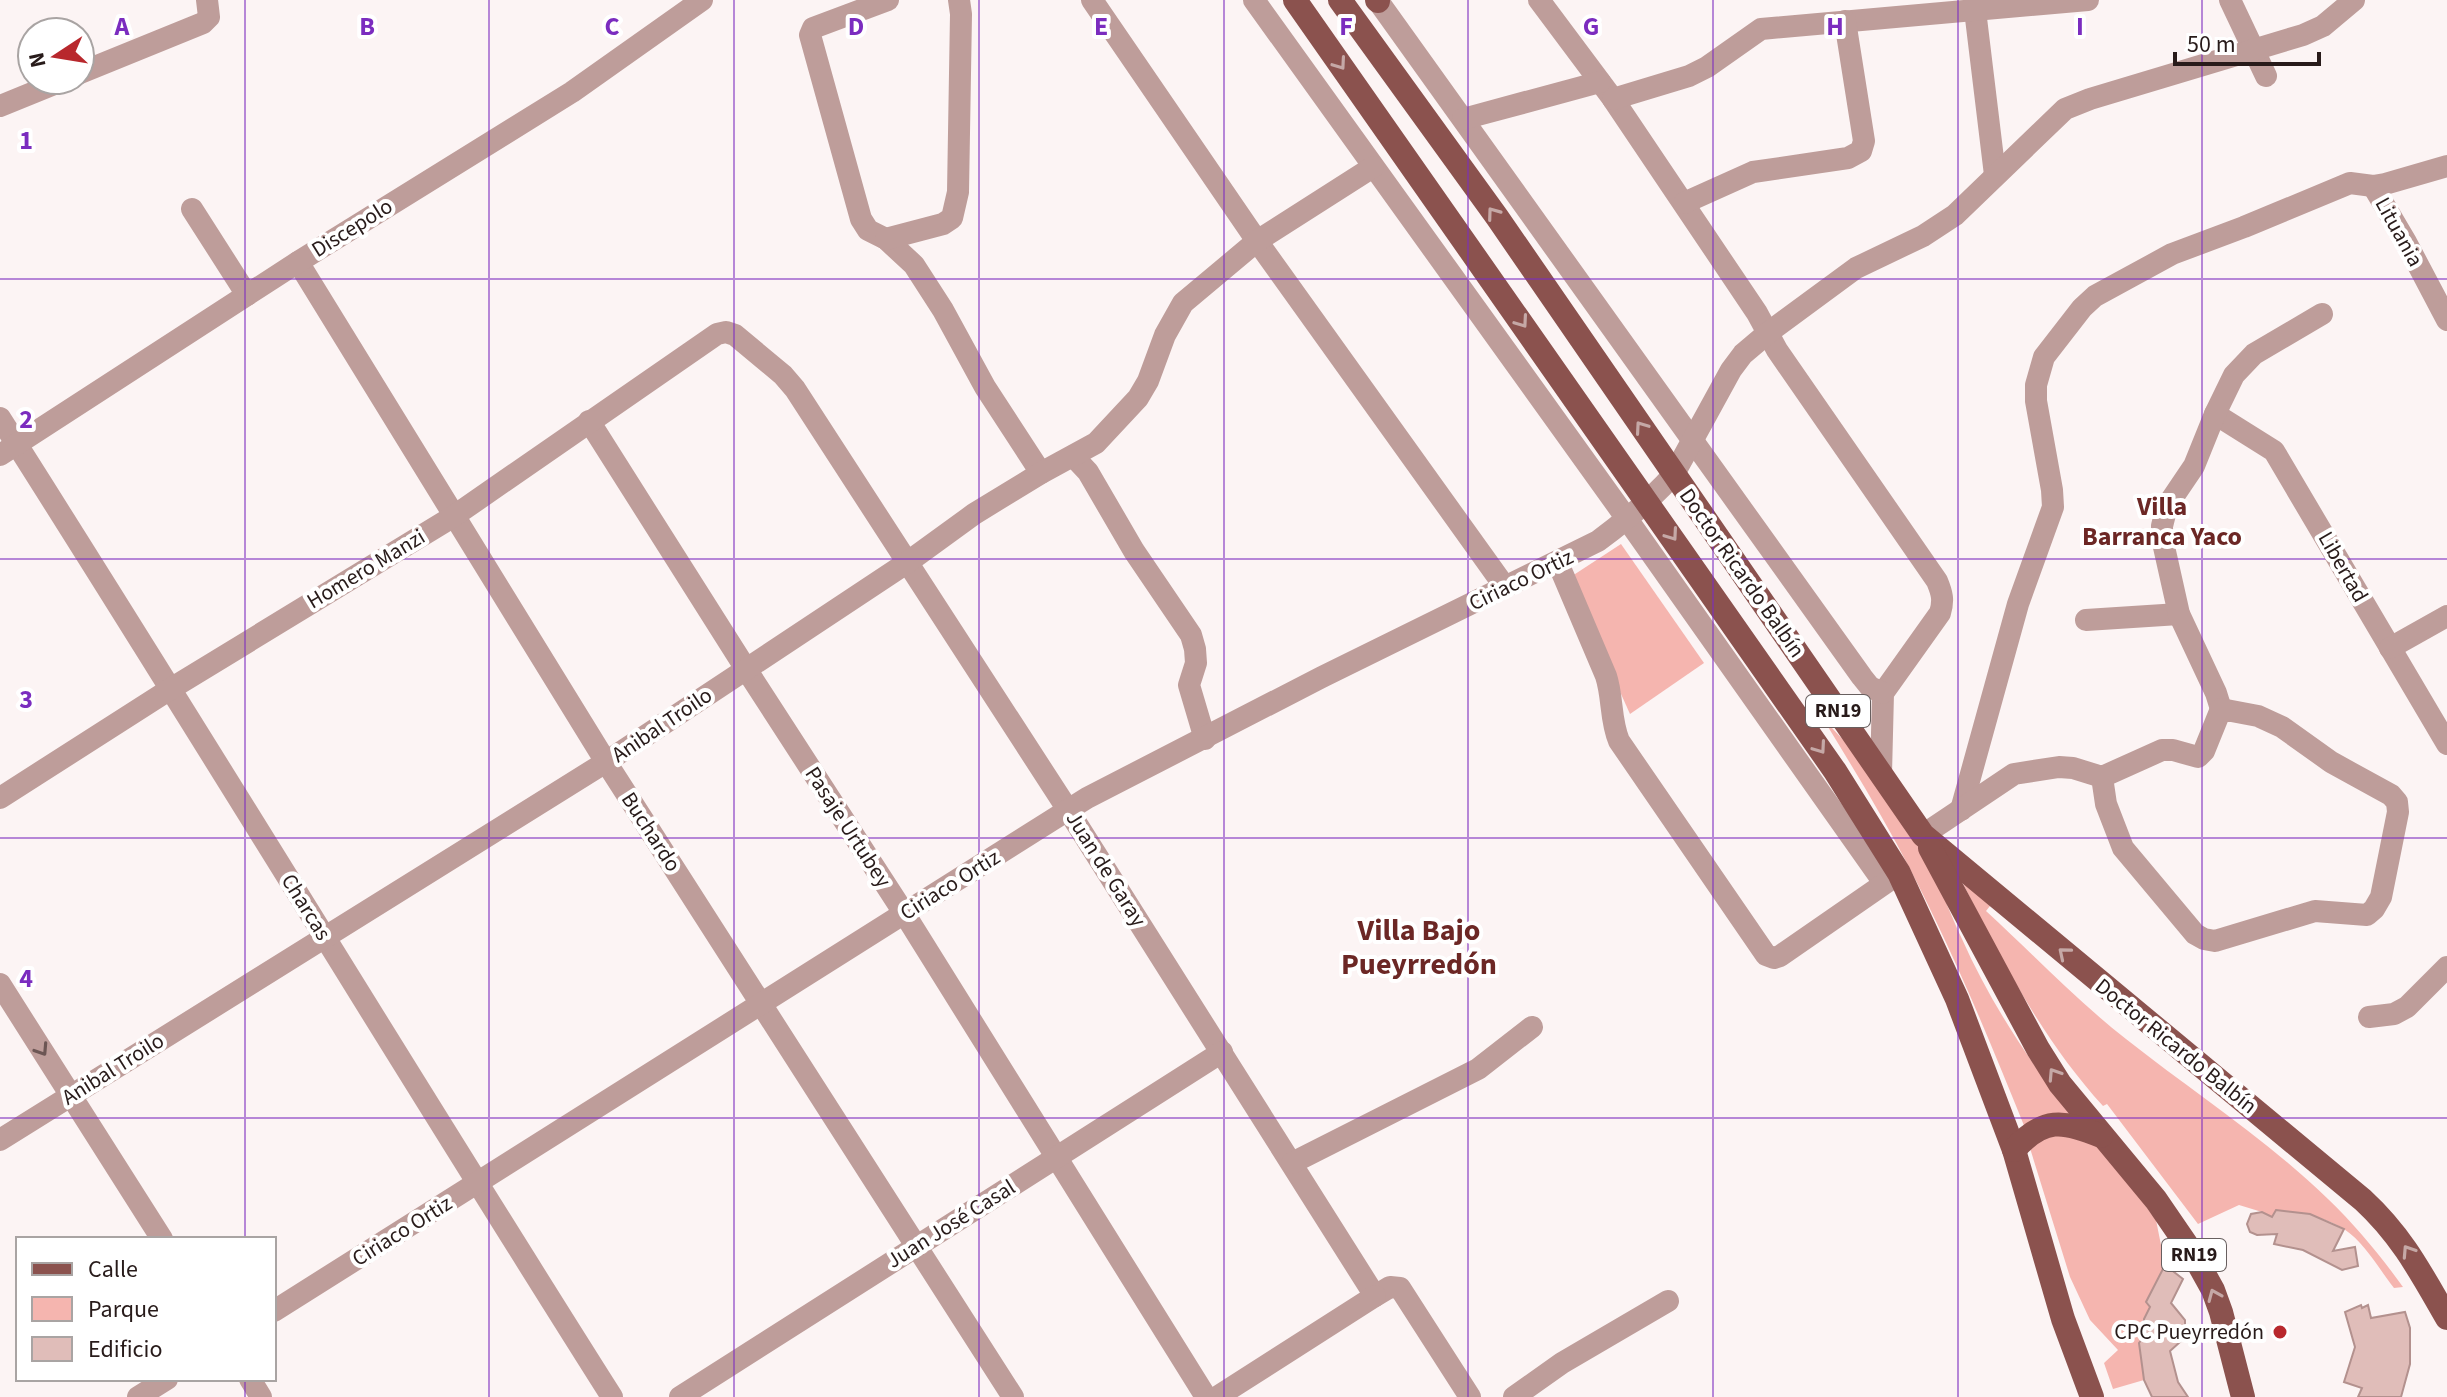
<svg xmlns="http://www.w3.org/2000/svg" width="2447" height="1397" viewBox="0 0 2447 1397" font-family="'Source Sans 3',sans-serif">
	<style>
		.green { fill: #f5b5af }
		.building { fill: #e0bdb9; stroke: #b3918e; stroke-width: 2 }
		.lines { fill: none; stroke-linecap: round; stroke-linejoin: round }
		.street { stroke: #be9d9a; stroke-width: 22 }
		.primary { stroke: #8b524e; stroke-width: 24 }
		.oneway { stroke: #c5a8a6 }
		.oneway2 { stroke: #6c5654 }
		.grid { fill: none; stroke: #7b2cbf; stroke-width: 2; stroke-opacity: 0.55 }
		.poi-dot { fill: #b8282d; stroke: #fff; stroke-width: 3 }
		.labels { text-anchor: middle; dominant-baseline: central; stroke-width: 8; stroke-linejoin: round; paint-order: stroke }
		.shield { fill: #fff; stroke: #685f5f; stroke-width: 2 }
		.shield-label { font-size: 20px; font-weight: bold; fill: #281b1a }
		.street-label { font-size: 22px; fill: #281b1a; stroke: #fff }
		.poi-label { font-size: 22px; fill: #281b1a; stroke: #fff; text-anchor: end }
		.quarter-label { font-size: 26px; font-weight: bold; fill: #6c2725; stroke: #fff }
		.district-label { font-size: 30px; font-weight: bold; fill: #6c2725; stroke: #fff }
		.grid-label { font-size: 26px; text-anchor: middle; font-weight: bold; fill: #7b2cbf; stroke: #fff; stroke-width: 8; stroke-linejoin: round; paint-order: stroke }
	</style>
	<rect width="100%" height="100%" fill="#fcf4f4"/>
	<g class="green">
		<polygon points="1621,544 1704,663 1630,714 1569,578"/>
		<path d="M1822 717C1845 743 1872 768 1892 795 1923 839 1940 891 1962 939 1990 1002 2029 1061 2072 1116L2025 1128C1990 1041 1954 954 1911 871 1884 818 1853 768 1822 717Z"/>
		<path d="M1954 866 1994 901 1986 911C2033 954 2076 1000 2126 1039 2193 1092 2266 1139 2328 1199 2356 1226 2380 1255 2403 1287L2394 1288C2379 1269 2365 1243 2344 1229 2324 1216 2300 1213 2277 1210L2270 1219 2262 1212 2239 1205 2198 1224 2107 1104 2103 1106C2039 1036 1997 951 1954 866Z"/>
		<path d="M2049 1129 2097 1139 2156 1220 2165 1265 2146 1302 2152 1309C2143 1317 2140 1326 2144 1337L2139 1343 2144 1380 2113 1389 2104 1363 2118 1350 2090 1320 2070 1277 2029 1145Z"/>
	</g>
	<g class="building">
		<polygon points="2276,1210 2310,1214 2344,1229 2333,1251 2355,1247 2358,1266 2342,1270 2303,1250 2274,1244 2277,1234 2257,1235 2250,1232 2247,1224 2251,1214 2262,1212 2272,1217"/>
		<polygon points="2165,1265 2183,1279 2171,1303 2185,1320 2185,1335 2181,1341 2170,1351 2178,1382 2188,1397 2152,1397 2144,1380 2139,1343 2143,1338 2144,1319 2150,1307 2146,1302"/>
		<polygon points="2361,1305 2362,1308 2368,1305 2371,1318 2405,1312 2410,1328 2410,1364 2401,1397 2358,1397 2362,1388 2344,1382 2355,1347 2345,1312"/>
	</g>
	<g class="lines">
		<g class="street">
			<polyline points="888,0 813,28 810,35 861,219 868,230 886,239 914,265 943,310 985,387 1041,473"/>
			<polyline points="1092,0 1257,241 1505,587"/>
			<polyline points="1254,0 1627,519 1884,883"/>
			<path d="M1539 0 1613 99 1757 313 1777 350 1937 581C1942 593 1944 600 1940 613L1883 693 1881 774"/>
			<polyline points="2230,0 2266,76"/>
			<polyline points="1378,1 1862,677 1870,687 1883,693"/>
			<polyline points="1975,10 1995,175"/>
			<polyline points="80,73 203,23 209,17 207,0"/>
			<polyline points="1613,99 1689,76 1707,67 1761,29 2088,0"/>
			<polyline points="0,106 64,80"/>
			<polyline points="1463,119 1600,82"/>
			<polyline points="2373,186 2406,242 2447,320"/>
			<polyline points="1684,203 1753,172 1848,158 1861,151 1864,141 1845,21"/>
			<polyline points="192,209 247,295"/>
			<polyline points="886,239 943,224 952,218 958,192 961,14 959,0"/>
			<polyline points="298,262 606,762 1013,1397"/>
			<polyline points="2215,414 2274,451 2447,744"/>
			<path d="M0 418C207 743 406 1072 612 1397"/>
			<polyline points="589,421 746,669 904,913 1206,1397"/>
			<polyline points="0,455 298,262 572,92 702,0"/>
			<polyline points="1073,456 1088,472 1134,551 1191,635 1195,649 1196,663 1189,685 1205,739"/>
			<path d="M1558 563 1606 676C1613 697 1610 720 1619 741L1766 955 1774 958 1780 956 1897 875"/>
			<polyline points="2086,620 2179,614"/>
			<polyline points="2390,648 2447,616"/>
			<polyline points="2221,709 2216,693 2179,614 2162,538 2162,526 2167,506 2194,466 2215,414 2234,375 2254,354 2322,314"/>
			<polyline points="0,798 172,688 454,516 717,334 726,332 735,335 783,375 795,389 1068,810 1375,1296 1390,1287 1400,1288 1470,1397"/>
			<polyline points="1961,810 2018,604 2053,507 2052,490 2036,401 2036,385 2044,357 2082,308 2095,296 2172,254 2244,227 2350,183 2373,186 2385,184 2447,166"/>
			<polyline points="1923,835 2014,774 2059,767 2073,768 2102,777 2162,750 2173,750 2198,757 2204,751 2221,709 2258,716 2282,727 2331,762 2391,795 2397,802 2398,812 2381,897 2374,909 2367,915 2315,911 2215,941 2204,939 2195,934 2123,848 2106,804 2102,777"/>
			<polyline points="0,984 162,1239"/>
			<polyline points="2369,1017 2394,1014 2407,1007 2447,967"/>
			<polyline points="0,1140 606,762 908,562 974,514 1041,473 1096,443 1138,398 1148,381 1165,335 1183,303 1257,241 1373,167"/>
			<polyline points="1292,1163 1478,1069 1532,1027"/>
			<path d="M274 1311 1087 798 1322 677 1598 541C1625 521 1652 499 1674 474L1731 370 1743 354 1769 332 1856 268 1923 236 1955 215 2065 109 2090 99 2303 35 2323 26 2354 0"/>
			<polyline points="250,1379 261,1397"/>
			<polyline points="138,1397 167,1379"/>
			<polyline points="680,1397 1222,1052"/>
			<polyline points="1217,1397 1375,1296"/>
			<polyline points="1514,1397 1562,1363 1668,1301"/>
		</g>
		<g class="primary">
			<polyline points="1295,0 1835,771 1899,873 1957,999 2014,1150 2063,1319 2092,1397"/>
			<path d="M1340 0 1497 217 1923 835 2363 1200C2402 1236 2421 1273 2447 1318"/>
			<polyline points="1377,0 1378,1"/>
			<polyline points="1930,848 2038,1049 2060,1084 2156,1200 2193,1254 2213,1290 2221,1312 2243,1397"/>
			<path d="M2014 1150C2043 1117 2063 1120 2101 1136"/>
		</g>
	</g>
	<defs><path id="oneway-chevron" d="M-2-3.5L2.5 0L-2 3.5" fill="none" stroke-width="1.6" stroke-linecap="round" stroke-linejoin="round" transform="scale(2)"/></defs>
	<g class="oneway">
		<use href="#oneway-chevron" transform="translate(1340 64) rotate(55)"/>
		<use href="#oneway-chevron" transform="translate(1493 213) rotate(-126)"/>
		<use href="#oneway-chevron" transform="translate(1522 322) rotate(55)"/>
		<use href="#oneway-chevron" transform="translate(1641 427) rotate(-125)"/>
		<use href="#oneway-chevron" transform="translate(1672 535) rotate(55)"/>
		<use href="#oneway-chevron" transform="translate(1820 748) rotate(55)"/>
		<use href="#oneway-chevron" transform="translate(2064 953) rotate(-140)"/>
		<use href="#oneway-chevron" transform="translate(2054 1074) rotate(-123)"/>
		<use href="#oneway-chevron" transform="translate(2408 1251) rotate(-123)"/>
		<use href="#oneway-chevron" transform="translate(2214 1295) rotate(-113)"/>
	</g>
	<use class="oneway2" href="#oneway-chevron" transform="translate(42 1050) rotate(57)"/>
	<path class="grid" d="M245 0V1239M489 0V1397M734 0V1397M979 0V1397M1224 0V1397M1468 0V1397M1713 0V1397M1958 0V1397M2202 0V1397M0 279H2447M0 559H2447M0 838H2447M0 1118H2447M245 1379V1397"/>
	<circle class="poi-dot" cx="2280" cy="1332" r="8"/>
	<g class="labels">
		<g class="shield">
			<rect x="1806" y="695" width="64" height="32" rx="6"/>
			<rect x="2162" y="1239" width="64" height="32" rx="6"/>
		</g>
		<g class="shield-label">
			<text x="1838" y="711">RN19</text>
			<text x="2194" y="1255">RN19</text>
		</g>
		<g class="street-label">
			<text transform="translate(352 228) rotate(-32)">Discepolo</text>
			<text transform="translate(2399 232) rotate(61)">Lituania</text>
			<text transform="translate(2343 567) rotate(60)">Libertad</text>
			<text transform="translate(366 569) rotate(-31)">Homero Manzi</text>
			<text transform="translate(1742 573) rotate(55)">Doctor Ricardo Balbín</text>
			<text transform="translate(1521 580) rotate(-26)">Ciriaco Ortiz</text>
			<text transform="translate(662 725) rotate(-34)">Anibal Troilo</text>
			<text transform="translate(848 827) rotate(57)">Pasaje Urtubey</text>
			<text transform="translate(651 832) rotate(57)">Buchardo</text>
			<text transform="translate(1106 869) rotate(58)">Juan de Garay</text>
			<text transform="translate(950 885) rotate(-32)">Ciriaco Ortiz</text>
			<text transform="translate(306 907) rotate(58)">Charcas</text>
			<text transform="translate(2176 1046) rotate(39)">Doctor Ricardo Balbín</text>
			<text transform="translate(113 1069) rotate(-32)">Anibal Troilo</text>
			<text transform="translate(951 1224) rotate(-32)">Juan José Casal</text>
			<text transform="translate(402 1231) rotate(-32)">Ciriaco Ortiz</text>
		</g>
		<g class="poi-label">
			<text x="2264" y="1332">CPC Pueyrredón</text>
		</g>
		<g class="quarter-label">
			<text x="2162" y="506">Villa<tspan x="2162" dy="30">Barranca Yaco</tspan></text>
		</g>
		<g class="district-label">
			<text x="1419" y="930">Villa Bajo<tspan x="1419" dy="34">Pueyrredón</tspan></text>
		</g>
	</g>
	<g class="grid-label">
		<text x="122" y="35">A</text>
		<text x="367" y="35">B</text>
		<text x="612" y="35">C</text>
		<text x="856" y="35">D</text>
		<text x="1101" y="35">E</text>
		<text x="1346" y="35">F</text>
		<text x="1591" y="35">G</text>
		<text x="1835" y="35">H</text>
		<text x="2080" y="35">I</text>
		<text x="26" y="149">1</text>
		<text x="26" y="428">2</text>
		<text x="26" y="708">3</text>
		<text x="26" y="987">4</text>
	</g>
	<rect x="16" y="1237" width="260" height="144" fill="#ffffff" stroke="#a9a4a3" stroke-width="2"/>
	<rect x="32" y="1263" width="40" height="12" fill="#8b524e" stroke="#a9a4a3" stroke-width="2"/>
	<text x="88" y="1277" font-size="24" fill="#281b1a">Calle</text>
	<rect x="32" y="1297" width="40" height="24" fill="#f5b5af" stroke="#a9a4a3" stroke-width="2"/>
	<text x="88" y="1317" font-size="24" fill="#281b1a">Parque</text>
	<rect x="32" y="1337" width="40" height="24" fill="#e0bdb9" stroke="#a9a4a3" stroke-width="2"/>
	<text x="88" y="1357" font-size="24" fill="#281b1a">Edificio</text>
	<g transform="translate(56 56) rotate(258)"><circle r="38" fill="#ffffff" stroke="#a9a4a3" stroke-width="2"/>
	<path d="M0-6L14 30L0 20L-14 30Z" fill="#b8282d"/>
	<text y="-12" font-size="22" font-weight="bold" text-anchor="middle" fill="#281b1a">N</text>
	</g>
	<path d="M2175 52v12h144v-12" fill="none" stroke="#281b1a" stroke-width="4"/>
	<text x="2187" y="52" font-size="24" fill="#281b1a" stroke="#ffffff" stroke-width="6" paint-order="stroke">50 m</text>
</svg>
